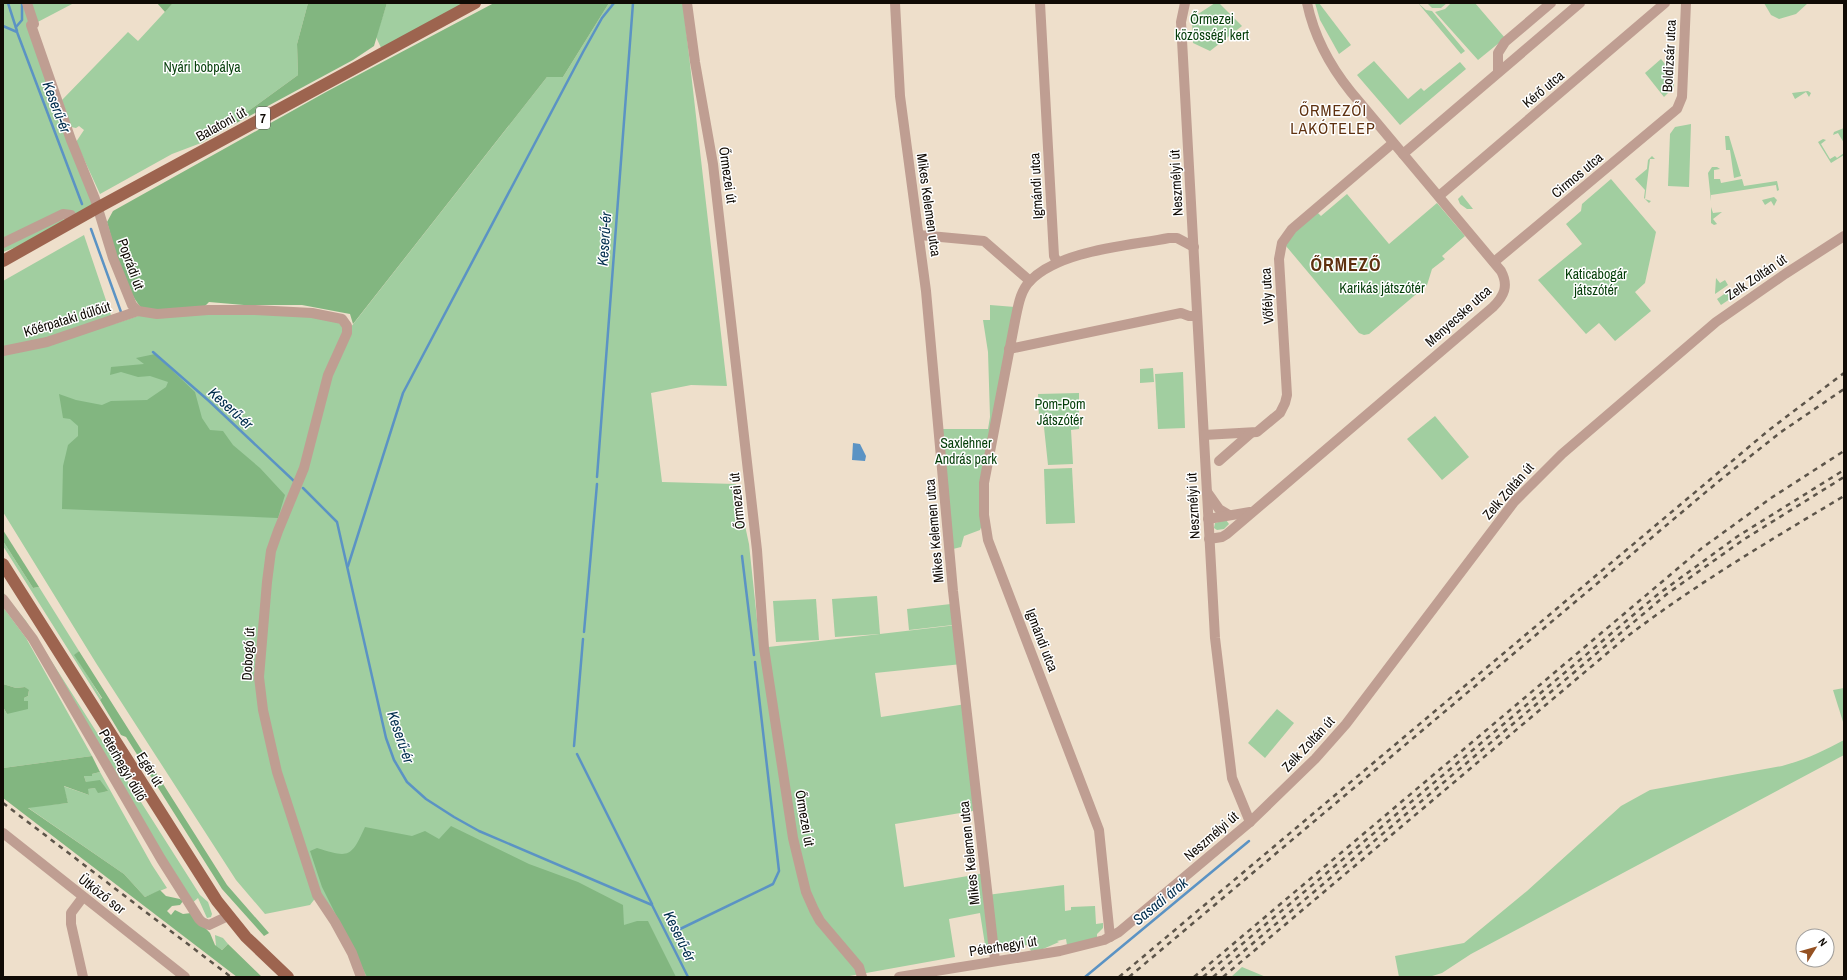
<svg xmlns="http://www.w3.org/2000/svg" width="1847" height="980" viewBox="0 0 1847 980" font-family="'Archivo Narrow',sans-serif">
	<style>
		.green { fill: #a1cea0 }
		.forest { fill: #82b680 }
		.water { fill: #5b93c4 }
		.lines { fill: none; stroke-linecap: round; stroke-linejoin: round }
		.stream { stroke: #5b93c4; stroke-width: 2.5 }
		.minor { stroke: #bf9e92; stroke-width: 10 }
		.major { stroke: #9d644f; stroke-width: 12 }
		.rail { stroke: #5d554a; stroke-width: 2.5; stroke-dasharray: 5 5; stroke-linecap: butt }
		.labels { text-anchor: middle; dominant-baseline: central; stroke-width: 3; stroke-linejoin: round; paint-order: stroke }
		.shield { fill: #fff; stroke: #585450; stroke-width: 1 }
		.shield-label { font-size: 13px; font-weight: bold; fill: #100b05 }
		.park-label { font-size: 14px; fill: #033d08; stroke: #fff }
		.street-label { font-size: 14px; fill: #100b05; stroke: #fff }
		.water-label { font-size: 15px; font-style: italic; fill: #002d4d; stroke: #fff }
		.quarter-label { font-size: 16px; letter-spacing: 1px; fill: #5e300f; stroke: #fff }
		.district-label { font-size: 18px; font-weight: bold; letter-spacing: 1px; fill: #5e300f; stroke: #fff }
	</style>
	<rect width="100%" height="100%" fill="#eedfcb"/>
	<g class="green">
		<polygon points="3,3 74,3 32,25 97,208 71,215 3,244"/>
		<polygon points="173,3 308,3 297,44 298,75 232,123 229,127 201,143 172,154 100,194 76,142 84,130 79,126 76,128 71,127 62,100 128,32 138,41"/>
		<polygon points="387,3 475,3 383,52 376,37"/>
		<polygon points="609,3 683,3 727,386 691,385 651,393 662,482 736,484 749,544 760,648 957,625 962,664 875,673 881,717 966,704 978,810 895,824 904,887 985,873 987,895 1064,885 1065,911 1071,910 1071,907 1095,906 1096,924 1103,923 1103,928 1097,934 1097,938 1067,945 1066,939 1057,941 1059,942 1043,949 1031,951 1028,945 986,951 980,913 949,919 955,957 844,977 361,977 317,896 310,905 265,914 236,880 96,663 3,512 3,281 84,235 114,324 138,316 230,312 334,316 347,332 547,77 563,77"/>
		<polygon points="1215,3 1219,3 1242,26 1210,51 1193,43 1192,18"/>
		<polygon points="1315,3 1319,3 1351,45 1339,54 1320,20"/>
		<polygon points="1418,3 1426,10 1432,11 1465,51 1461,54"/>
		<polygon points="1427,3 1447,3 1441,8 1432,8"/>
		<polygon points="1451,3 1475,3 1505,38 1478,60 1435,12 1445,9"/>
		<polygon points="1764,3 1808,3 1796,14 1779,19 1771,15"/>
		<polygon points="1661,59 1673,74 1674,87 1664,97 1645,73"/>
		<polygon points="1374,61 1408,99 1421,88 1424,91 1460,62 1466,69 1400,125 1357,75"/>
		<polygon points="1808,91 1811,93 1809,97 1806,92 1795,99 1792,93"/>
		<polygon points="1691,124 1689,187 1668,186 1670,134 1675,127"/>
		<polygon points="1844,128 1844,143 1838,133 1833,135 1834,132"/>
		<polygon points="1725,136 1729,136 1741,176 1734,178 1730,150 1726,150"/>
		<polygon points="1823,139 1826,140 1821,144 1830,159 1835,156 1837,158 1844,153 1844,155 1831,163 1818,142"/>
		<polygon points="1652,156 1655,159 1650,159 1645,199 1651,201 1649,203 1644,198 1645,190 1635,179 1647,169 1648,160"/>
		<polygon points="1712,167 1717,167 1720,169 1714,170 1714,179 1720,179 1721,183 1742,179 1744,186 1777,181 1779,190 1777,191 1776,185 1711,195 1711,201 1708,173"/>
		<polygon points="1611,179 1656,232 1645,283 1635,292 1651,311 1615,341 1599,323 1586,334 1538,280 1582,244 1566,224 1581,211 1582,204"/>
		<polygon points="1347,194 1389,244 1437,203 1465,236 1442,256 1445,259 1432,269 1427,285 1369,334 1364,335 1359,333 1286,246 1286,239 1316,211 1321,216"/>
		<polygon points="1462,195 1473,209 1467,209 1460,204 1458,199"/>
		<polygon points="1774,197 1777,200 1774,206 1771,201 1765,205 1762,200"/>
		<polygon points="1711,207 1713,213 1722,212 1713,219 1717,224 1714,225 1711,223"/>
		<polygon points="67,219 22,245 3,252 3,246 54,220"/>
		<polygon points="1716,278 1720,283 1725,280 1728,285 1715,294"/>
		<polygon points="1730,290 1736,295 1721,305 1717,299"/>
		<polygon points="990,305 1015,307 982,525 980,530 964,536 961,547 953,549 941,429 988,429 990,417 988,352 983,320 990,320"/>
		<polygon points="1153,368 1154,382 1140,383 1140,369"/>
		<polygon points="1183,372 1185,428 1158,429 1155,374"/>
		<polygon points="1079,393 1079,429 1071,430 1073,464 1048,465 1043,418 1039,417 1038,394"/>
		<polygon points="1435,416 1469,457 1442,480 1407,439"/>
		<polygon points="1072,468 1075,523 1046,524 1044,469"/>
		<polygon points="1226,520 1229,524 1224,529 1217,530 1214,528 1215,523"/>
		<polygon points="3,541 33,588 39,587 79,651 75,655 102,699 100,700 3,546"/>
		<polygon points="3,592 26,621 200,895 208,902 212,914 211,917 207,918 198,898 191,904 3,596"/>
		<polygon points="877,596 880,634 835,637 832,599"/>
		<polygon points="816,599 819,640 776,642 773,601"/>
		<polygon points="951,604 953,625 909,630 907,609"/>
		<polygon points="3,607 26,638 92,756 3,768 3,707 7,714 24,701 24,698 28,696 29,691 25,687 16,688 3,684"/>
		<polygon points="1844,688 1844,725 1833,690"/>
		<polygon points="1277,709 1294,723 1265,758 1248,743"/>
		<path d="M1844 740V755L1471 954 1442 973 1429 977H1399L1395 956 1464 943 1527 891 1621 806 1650 790 1782 766C1804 760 1824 751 1844 740Z"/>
		<polygon points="100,772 152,865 167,888 145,897 124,874 27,807 68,803 63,786 89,795 87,789 95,788 108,792 86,782 84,776 92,776 92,774"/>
		<polygon points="215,935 223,938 228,944 222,950 216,946"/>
		<polygon points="1242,967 1266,977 1231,977"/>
	</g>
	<g class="forest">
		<polygon points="157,3 173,3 165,12"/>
		<polygon points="308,3 387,3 374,46 353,60 229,127 232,123 298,75 297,44"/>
		<path d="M494 3H609L563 77H547L353 324 350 314 302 305H244L209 302 203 308 144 311C124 290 115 250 107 222L113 211 326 92Z"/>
		<polygon points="155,354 195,392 202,418 210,430 223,431 233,445 260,468 285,495 278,518 62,509 63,466 68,445 78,436 78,426 70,419 63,418 59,394 76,400 102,405 111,401 147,400 166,387 168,382 150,376 138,377 121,372 110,375 111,367 144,364 136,358"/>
		<polygon points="3,530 39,587 33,588 3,541"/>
		<polygon points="79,651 227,885 269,933 264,936 222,889 126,737 121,735 100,700 102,698 74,655"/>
		<polygon points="3,684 16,688 25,687 29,690 28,696 24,698 24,701 28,701 28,709 7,714 3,707"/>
		<polygon points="92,756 100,772 92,774 92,776 84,776 86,782 100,780 108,791 98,793 95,788 88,789 89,795 64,786 68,803 28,808 124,874 145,897 160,890 166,896 180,899 183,901 180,905 172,906 167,911 171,915 175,910 183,914 191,913 210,933 215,945 222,950 228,944 262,977 237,977 3,798 3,768"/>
		<path d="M451 826 529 864 578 882 623 905 624 925 637 921H648L676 977H367L322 887 310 851 317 848C349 858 351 858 365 827L412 836 425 831 439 839Z"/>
	</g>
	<polygon class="water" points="853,443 860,444 866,456 865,461 852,460"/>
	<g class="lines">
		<g class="stream">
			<polyline points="8,3 17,31"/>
			<polyline points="3,26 17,32 82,204"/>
			<polyline points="16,27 22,20 22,3"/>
			<polyline points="91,229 121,312"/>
			<polyline points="153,352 209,401 294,481"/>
			<polyline points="597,477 633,3"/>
			<polyline points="303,488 337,522 386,738 394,760 407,782 426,799 454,817 479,831 652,905 688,977"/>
			<polyline points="742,556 754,655"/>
			<polyline points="348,566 403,393 583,52 602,18 614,3"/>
			<polyline points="584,632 597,484"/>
			<polyline points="574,746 583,639"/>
			<polyline points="577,754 652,904"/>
			<polyline points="678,930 773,884 779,871 755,662"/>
			<polyline points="1085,977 1249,841"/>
		</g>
		<g class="minor">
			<polyline points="27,3 34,24 31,25 71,140 95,199 113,258 132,305 138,311 157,314 208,310 255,310 312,313 342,319 347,326 347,333 328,375 304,468 278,531 271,551 267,582 259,677 263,710 277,772 317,895 335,922 352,953 361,977"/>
			<polyline points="687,3 695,62 713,164 757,550 764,648 793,838 806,892 814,910 820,921 859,967 862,977"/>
			<polyline points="895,3 900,96 926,291 953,591 995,960"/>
			<polyline points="1040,3 1054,256 1057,262"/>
			<polyline points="1185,3 1181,22 1215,638 1232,778 1250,822"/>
			<polyline points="1498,72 1498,53 1505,42 1551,3"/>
			<polyline points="1403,154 1580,3"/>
			<polyline points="1439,196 1665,3"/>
			<polyline points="919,235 984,241 1030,281"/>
			<polyline points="3,243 63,214 71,215 74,221"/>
			<polyline points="1494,262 1677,109 1682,97 1686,3"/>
			<polyline points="1009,349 1181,313 1189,316 1197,316"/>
			<polyline points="3,351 47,342 138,311"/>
			<polyline points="1204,435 1257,432 1280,413 1285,403 1287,395 1279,259 1282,243 1292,229 1393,143"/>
			<polyline points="1219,461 1251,433"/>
			<polyline points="1207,492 1219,509 1229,515"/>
			<polyline points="1208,519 1250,512"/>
			<path d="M1209 539 1222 537 1227 534 1493 307C1504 296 1509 286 1501 271L1351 92C1330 66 1314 36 1307 3"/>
			<polyline points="3,599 33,639 161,859 199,919 202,922 209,925 228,916"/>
			<polyline points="3,833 185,977"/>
			<polyline points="83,897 71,913 71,924 83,977"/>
			<path d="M1110 937 1099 830 988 540 984 515V483L1015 321C1018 307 1020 291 1030 281 1060 250 1128 246 1169 238H1177L1194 247"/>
			<polyline points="899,977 1060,951 1104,940 1119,932 1250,822 1315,759 1346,724 1514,502 1562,454 1716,322 1785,274 1844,236"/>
		</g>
		<g class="major">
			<polyline points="3,261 97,208 475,3"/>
			<polyline points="3,564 217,901 246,937 288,977"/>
		</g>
		<g class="rail">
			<polyline points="3,803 231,977"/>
			<polyline points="1119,977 1769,430 1844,373"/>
			<polyline points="1129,977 1719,481 1781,432 1844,389"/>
			<polyline points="1194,977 1702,548 1771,498 1844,451"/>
			<polyline points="1203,977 1657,595 1738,536 1844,470"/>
			<polyline points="1213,977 1667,594 1743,540 1844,477"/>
			<path d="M1223 977 1624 639C1694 585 1769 541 1844 496"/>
		</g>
	</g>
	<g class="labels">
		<rect class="shield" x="256" y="107" width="14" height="22" rx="3"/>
		<g class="shield-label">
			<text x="263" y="118">7</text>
		</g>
		<g class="park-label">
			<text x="1212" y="19">Őrmezei<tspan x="1212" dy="16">közösségi kert</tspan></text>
			<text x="202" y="67">Nyári bobpálya</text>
			<text x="1596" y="274">Katicabogár<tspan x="1596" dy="16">játszótér</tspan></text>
			<text x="1382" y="288">Karikás játszótér</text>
			<text x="1060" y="404">Pom-Pom<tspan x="1060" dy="16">Játszótér</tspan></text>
			<text x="966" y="443">Saxlehner<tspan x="966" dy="16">András park</tspan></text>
		</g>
		<g class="street-label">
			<text transform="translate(1669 56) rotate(-87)">Boldizsár utca</text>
			<text transform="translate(1543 89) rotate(-40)">Kérő utca</text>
			<text transform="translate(221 124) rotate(-29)">Balatoni út</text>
			<text transform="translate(728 175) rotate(82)">Őrmezei út</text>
			<text transform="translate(1577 175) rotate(-40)">Cirmos utca</text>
			<text transform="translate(1176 183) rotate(-93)">Neszmélyi út</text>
			<text transform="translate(1036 186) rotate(-93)">Igmándi utca</text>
			<text transform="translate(929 205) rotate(82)">Mikes Kelemen utca</text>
			<text transform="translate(131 264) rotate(70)">Poprádi út</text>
			<text transform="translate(1756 277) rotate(-34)">Zelk Zoltán út</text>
			<text transform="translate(1267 296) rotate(-93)">Vőfély utca</text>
			<text transform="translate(1458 316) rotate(-42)">Menyecske utca</text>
			<text transform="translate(67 319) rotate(-17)">Kőérpataki dűlőút</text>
			<text transform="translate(1508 491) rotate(-49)">Zelk Zoltán út</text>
			<text transform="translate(737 501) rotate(-96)">Őrmezei út</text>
			<text transform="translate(1193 506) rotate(-93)">Neszmélyi út</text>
			<text transform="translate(934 531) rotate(-95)">Mikes Kelemen utca</text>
			<text transform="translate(1042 640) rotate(69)">Igmándi utca</text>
			<text transform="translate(248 654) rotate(-87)">Dobogó út</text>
			<text transform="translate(1308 744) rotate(-47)">Zelk Zoltán út</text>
			<text transform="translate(123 765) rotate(60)">Péterhegyi dűlő</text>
			<text transform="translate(150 769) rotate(58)">Egér út</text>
			<text transform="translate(805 818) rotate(80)">Őrmezei út</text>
			<text transform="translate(1211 836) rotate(-41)">Neszmélyi út</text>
			<text transform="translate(969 853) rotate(-96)">Mikes Kelemen utca</text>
			<text transform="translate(102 894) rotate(38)">Ütköző sor</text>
			<text transform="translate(1003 946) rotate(-9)">Péterhegyi út</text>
		</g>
		<g class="water-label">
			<text transform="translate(57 107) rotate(69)">Keserű-ér</text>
			<text transform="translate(604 239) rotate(-86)">Keserű-ér</text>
			<text transform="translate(231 408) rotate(42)">Keserű-ér</text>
			<text transform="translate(401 737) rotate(71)">Keserű-ér</text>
			<text transform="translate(1160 901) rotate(-39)">Sasadi árok</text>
			<text transform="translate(680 936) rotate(64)">Keserű-ér</text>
		</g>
		<g class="quarter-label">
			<text x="1333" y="110">ŐRMEZŐI<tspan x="1333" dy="18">LAKÓTELEP</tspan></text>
		</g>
		<g class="district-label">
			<text x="1346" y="264">ŐRMEZŐ</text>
		</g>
	</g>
	<rect width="1847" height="980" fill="none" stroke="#100b05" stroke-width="8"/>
	<g transform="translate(1815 948) rotate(53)"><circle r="19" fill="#ffffff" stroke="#9f9d9b"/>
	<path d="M0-3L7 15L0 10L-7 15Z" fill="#955122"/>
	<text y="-6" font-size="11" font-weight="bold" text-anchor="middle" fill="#100b05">N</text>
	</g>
</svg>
